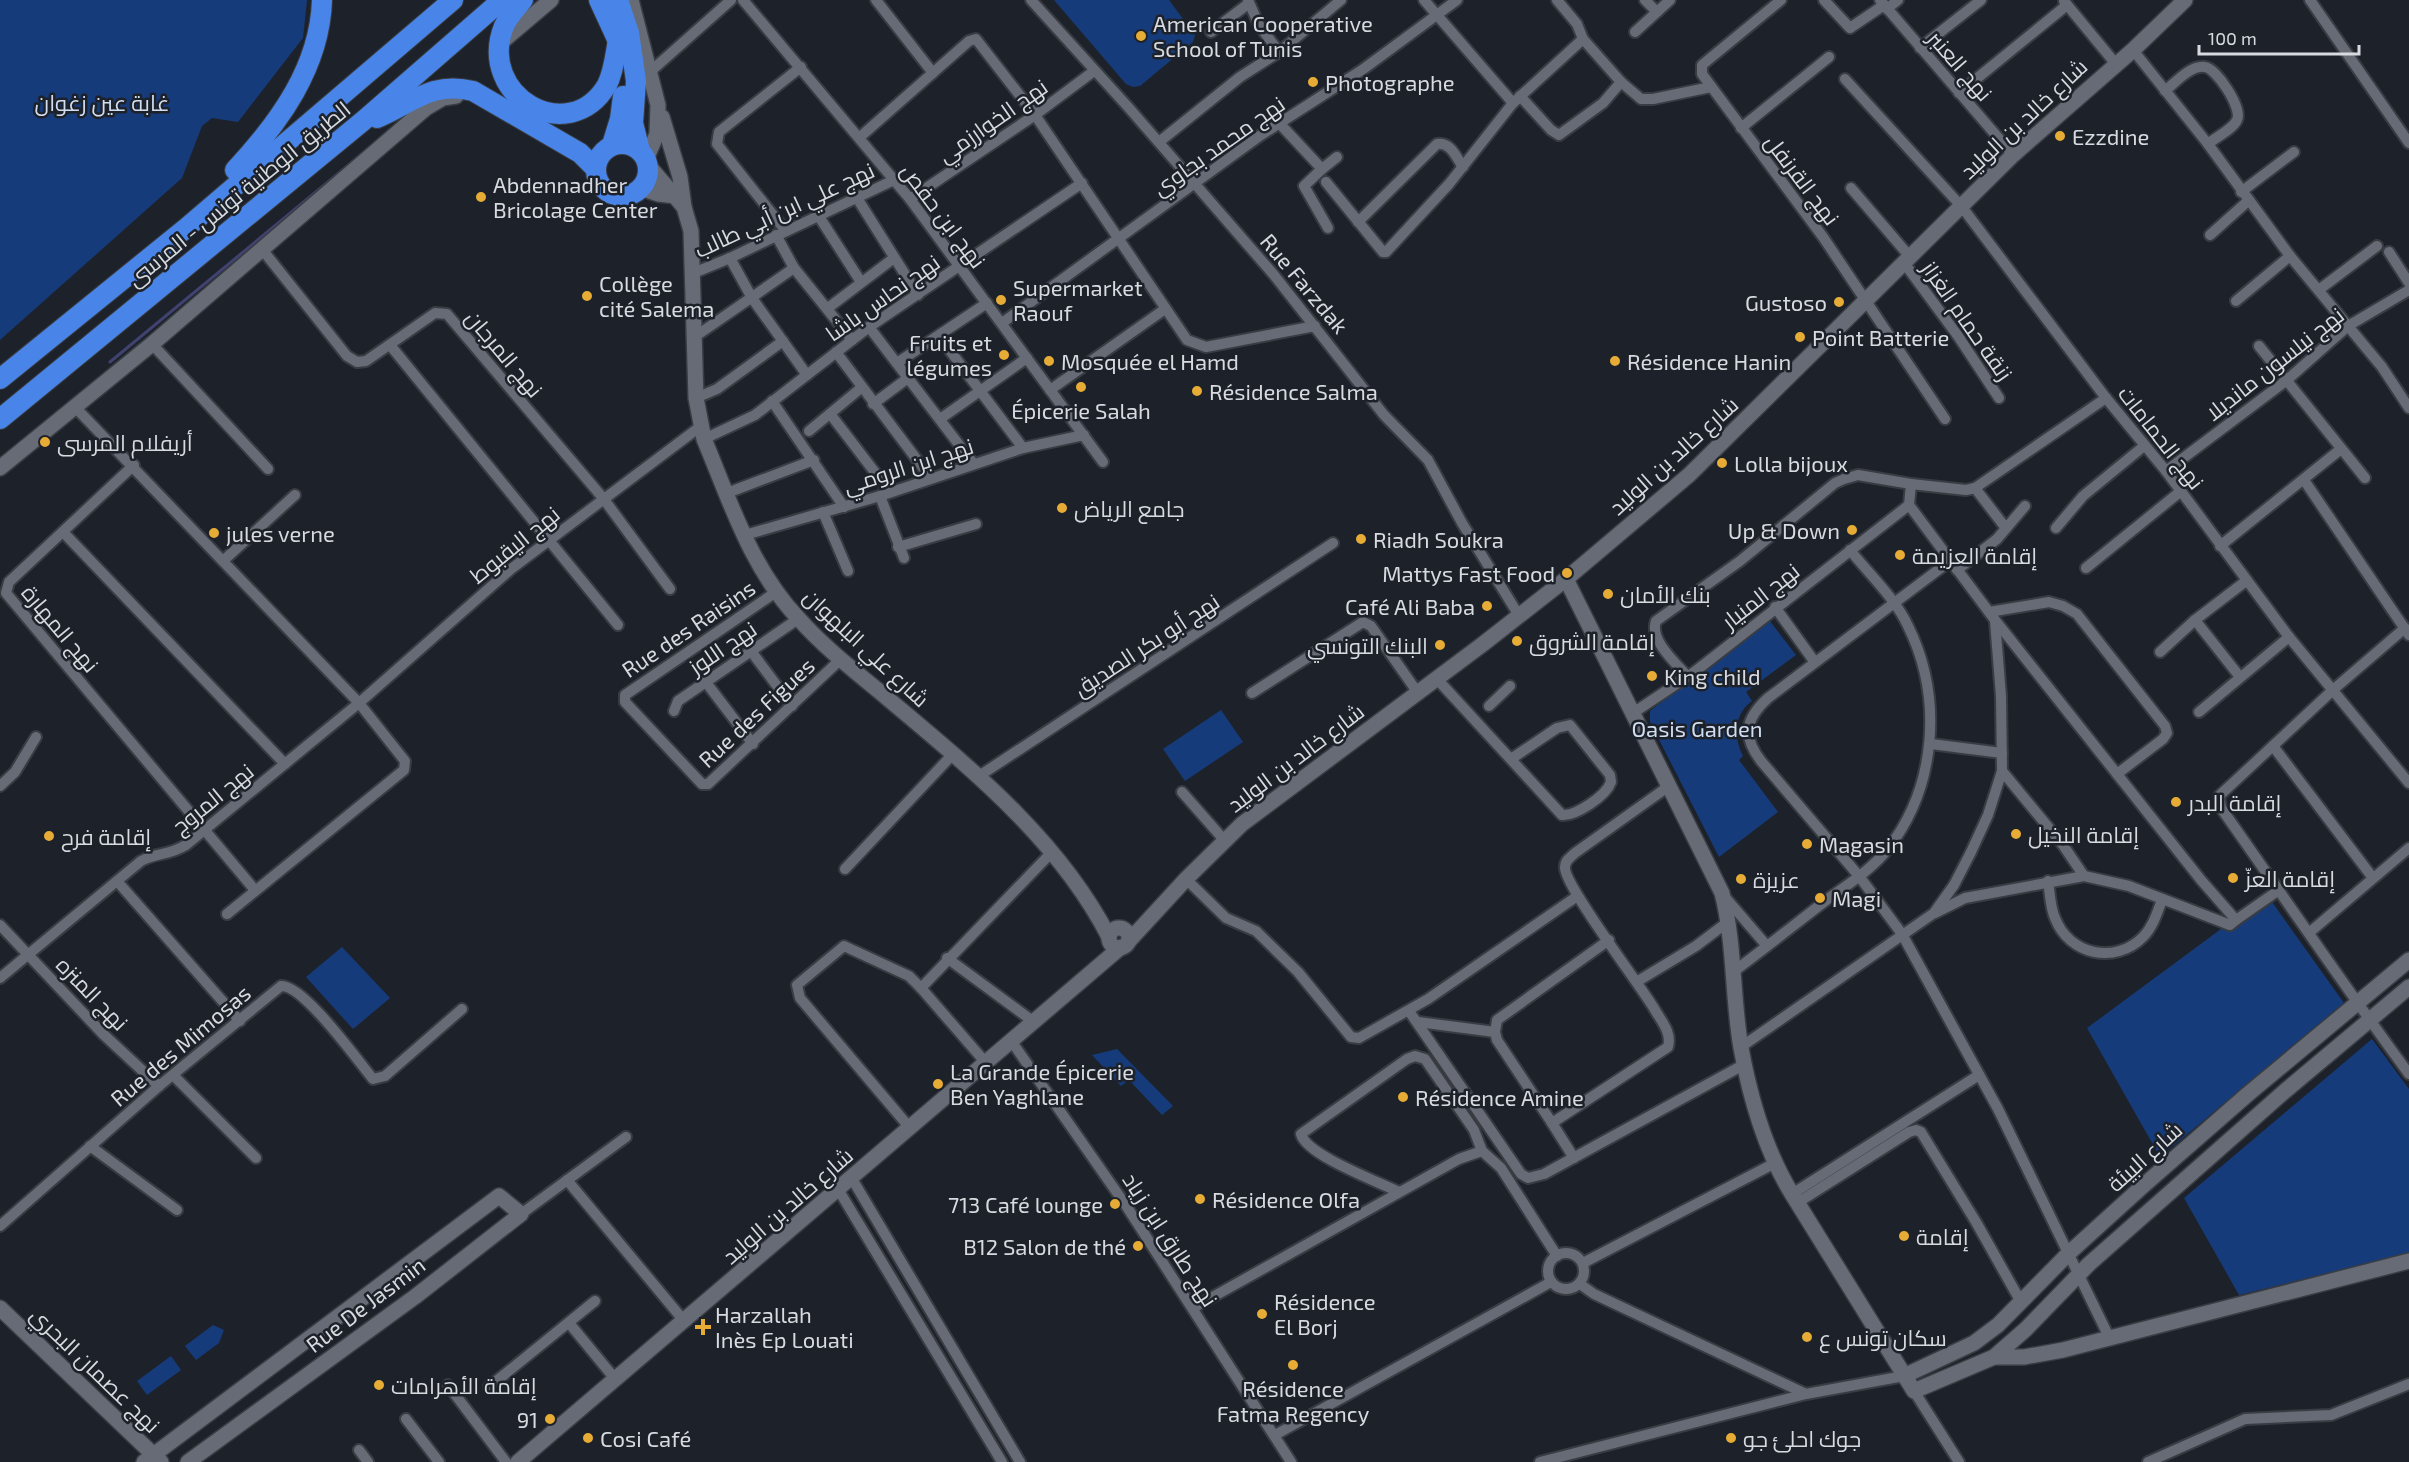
<svg xmlns="http://www.w3.org/2000/svg" width="2409" height="1462" viewBox="0 0 2409 1462" font-family="'Exo 2',Cairo,sans-serif">
	<style>
		.green { fill: #163b7b }
		.lines { fill: none; stroke-linecap: round; stroke-linejoin: round }
		.stream { stroke: #404270; stroke-width: 3 }
		.street-casing { stroke: #393d43; stroke-width: 14 }
		.secondary-casing { stroke: #393d43; stroke-width: 18 }
		.highway-casing { stroke: #393d43; stroke-width: 22 }
		.street { stroke: #666b75; stroke-width: 10 }
		.secondary { stroke: #666b75; stroke-width: 15 }
		.highway { stroke: #4985e9; stroke-width: 20 }
		.poi-dot { fill: #e7ac36; stroke: #1d222a; stroke-width: 2 }
		.labels { text-anchor: middle; dominant-baseline: central; stroke-width: 5; stroke-linejoin: round; paint-order: stroke }
		.poi-label { font-size: 22px; fill: #d7dbe0; stroke: #1d222a; text-anchor: start }
		.street-label { font-size: 22px; fill: #d7dbe0; stroke: #1d222a }
		.park-label { font-size: 22px; fill: #d1ddf1; stroke: #1d222a }
	</style>
	<rect width="100%" height="100%" fill="#1d222a"/>
	<g class="green">
		<polygon points="0,0 307,0 303,38 238,122 212,118 202,126 182,178 0,340"/>
		<polygon points="1054,0 1169,0 1195,35 1193,42 1140,86 1133,87 1126,84"/>
		<path d="M1769 620 1796 655 1746 692 1752 701C1734 714 1733 737 1743 756L1739 760 1778 812 1719 857 1650 722V711Z"/>
		<polygon points="1221,710 1243,742 1185,781 1163,749"/>
		<polygon points="2267,895 2344,1003 2160,1157 2087,1028"/>
		<polygon points="342,947 390,998 353,1029 306,977"/>
		<polygon points="2372,1039 2409,1089 2409,1253 2239,1295 2184,1198"/>
		<polygon points="1117,1049 1173,1106 1162,1115 1129,1080 1121,1086 1092,1055"/>
		<polygon points="213,1325 224,1330 219,1343 196,1360 185,1346"/>
		<polygon points="171,1356 181,1370 147,1395 137,1381"/>
	</g>
	<g class="lines">
		<polyline class="stream" points="110,362 357,158"/>
		<defs>
			<g id="street">
				<polyline points="743,0 910,199 1103,462"/>
				<polyline points="876,0 933,73"/>
				<polyline points="1031,0 1129,108 1274,275 1384,415 1428,460 1462,523 1518,614"/>
				<polyline points="1248,0 1259,25 1279,52"/>
				<polyline points="1424,0 1513,103"/>
				<polyline points="1557,0 1577,24 1583,39 1621,82 1641,99 1653,99 1711,87"/>
				<polyline points="1645,0 1657,12"/>
				<polyline points="1781,0 1702,65 1702,74 1823,237 1945,419"/>
				<polyline points="1824,0 1850,28 1884,5"/>
				<polyline points="1880,0 2013,155"/>
				<polyline points="2310,0 2409,143"/>
				<polyline points="2064,1 2115,63"/>
				<polyline points="1887,9 1898,0"/>
				<polyline points="1211,32 1248,4"/>
				<polyline points="1635,32 1670,0"/>
				<polyline points="1920,48 1981,0"/>
				<polyline points="2133,50 2208,144 2290,256 2382,367 2409,408"/>
				<polyline points="651,71 731,0"/>
				<polyline points="1845,79 1962,207 2106,398 2166,471 2289,637 2409,783"/>
				<path d="M2165 91C2175 83 2190 65 2205 67 2216 68 2243 108 2237 120 2233 129 2216 137 2208 144"/>
				<polyline points="1959,93 2067,5"/>
				<polyline points="1520,96 1551,130 1559,135 1603,103 1621,82"/>
				<polyline points="1280,124 1322,169 1304,186 1328,228"/>
				<polyline points="1741,128 1829,57"/>
				<polyline points="860,137 969,41 976,39 1035,115 1187,340 1206,347 1315,326"/>
				<polyline points="1159,142 1240,77 1279,52 1341,0"/>
				<polyline points="1322,169 1337,157"/>
				<polyline points="1326,182 1383,252 1386,252 1449,184 1513,103 1583,39"/>
				<polyline points="1851,188 1911,258"/>
				<polyline points="2241,192 2294,152"/>
				<polyline points="857,198 918,295"/>
				<polyline points="910,199 1035,115 1094,71"/>
				<polyline points="818,215 861,282"/>
				<path d="M1358 222 1437 144C1451 142 1456 157 1463 167"/>
				<polyline points="785,230 717,144 719,132 801,67"/>
				<polyline points="776,235 794,268 852,340"/>
				<polyline points="2210,235 2248,201"/>
				<polyline points="261,248 347,356 357,362 366,361 435,313 447,314 603,498 670,589"/>
				<polyline points="2389,252 2409,283"/>
				<polyline points="730,258 752,298 807,375"/>
				<polyline points="1905,264 1958,336 1999,398"/>
				<polyline points="691,274 730,258 894,180"/>
				<polyline points="2320,289 2377,246"/>
				<polyline points="2236,301 2290,256"/>
				<polyline points="828,308 894,258"/>
				<polyline points="1002,323 1261,135 1362,70 1457,0"/>
				<polyline points="869,327 973,463"/>
				<polyline points="939,336 1023,448"/>
				<polyline points="693,338 794,268"/>
				<polyline points="152,344 268,469"/>
				<polyline points="390,345 618,625"/>
				<polyline points="2259,346 2365,478"/>
				<polyline points="836,352 930,477"/>
				<polyline points="897,363 987,303"/>
				<polyline points="1050,390 1165,309"/>
				<polyline points="696,398 717,389 783,341"/>
				<polyline points="772,401 844,507"/>
				<polyline points="873,404 908,378"/>
				<polyline points="75,407 359,703 405,761 404,770 227,914"/>
				<polyline points="831,415 890,492"/>
				<polyline points="940,419 1027,358"/>
				<polyline points="809,431 861,388"/>
				<polyline points="704,439 755,415 869,327 1082,183"/>
				<polyline points="134,465 9,582 6,593 254,889"/>
				<polyline points="2166,471 2287,380 2348,326 2409,290"/>
				<polyline points="2304,480 2409,635"/>
				<polyline points="1911,484 1909,505 1995,620 2201,880 2236,920 2279,890"/>
				<polyline points="1975,488 2005,527"/>
				<polyline points="727,493 814,460"/>
				<polyline points="880,496 904,558"/>
				<polyline points="823,512 848,571"/>
				<polyline points="2056,528 2083,496 2144,446"/>
				<polyline points="64,533 285,764"/>
				<polyline points="745,535 880,496 1023,448 1084,435"/>
				<polyline points="2220,546 2341,449"/>
				<polyline points="898,547 976,524"/>
				<polyline points="224,560 295,495"/>
				<path d="M1950 561 1768 698C1745 719 1742 736 1761 761L1859 876 1902 934 1998 1109 2110 1339"/>
				<polyline points="2086,568 2181,491"/>
				<polyline points="1957,570 1997,539 2025,506"/>
				<polyline points="776,592 625,695 625,702 702,784 708,784 841,659"/>
				<polyline points="1775,607 1814,661"/>
				<polyline points="1989,612 2049,602 2063,606 2077,614 2165,726 2167,733 2163,739 2117,774"/>
				<polyline points="2195,620 2240,677"/>
				<path d="M2405 628 2334 689 2219 796 2221 808C2284 897 2345 987 2409 1074"/>
				<polyline points="751,651 792,706"/>
				<polyline points="2160,652 2195,620 2246,581"/>
				<path d="M1688 677C1676 663 1649 640 1656 621L1740 561 1835 483 1844 479 1858 475 1911 484 1966 490 1975 488 2106 398"/>
				<path d="M1437 679 1562 815C1576 816 1606 796 1611 782L1610 775 1570 725 1557 728 1511 759"/>
				<polyline points="705,681 753,744"/>
				<polyline points="1252,693 1363,622 1371,626 1418,693"/>
				<polyline points="1489,706 1510,686"/>
				<polyline points="674,711 678,701 798,619"/>
				<polyline points="2199,712 2289,637"/>
				<polyline points="1633,713 1693,673 1909,505"/>
				<polyline points="1931,744 2002,753"/>
				<polyline points="2273,746 2373,878"/>
				<polyline points="2002,771 2063,845 2084,876"/>
				<polyline points="979,776 1333,543"/>
				<polyline points="0,786 15,772 36,737"/>
				<polyline points="1182,792 1225,841"/>
				<polyline points="845,869 953,754"/>
				<polyline points="1186,879 1226,918 1256,931 1298,972 1351,1037 1359,1038 1428,999 1576,897"/>
				<polyline points="117,881 240,1021"/>
				<path d="M2048 881C2050 893 2050 907 2055 918 2069 955 2115 965 2143 937 2153 927 2157 913 2162 900"/>
				<polyline points="1724,896 1767,946"/>
				<polyline points="1935,913 1965,898 2084,876 2129,886 2230,925 2236,920"/>
				<polyline points="0,925 103,1034 159,1086"/>
				<polyline points="2310,932 2409,848"/>
				<path d="M1609 940 1497 1020 1495 1032 1497 1040 1552 1123 1668 1047C1672 1033 1662 1022 1655 1010 1641 986 1563 884 1565 867 1565 860 1570 858 1575 853L1669 786"/>
				<polyline points="947,958 1034,1022"/>
				<path d="M1733 972C1764 949 1794 925 1824 902 1845 886 1870 871 1887 850 1937 787 1943 697 1908 626 1895 598 1869 574 1850 550"/>
				<path d="M0 978 141 861C157 852 168 856 186 845L359 703 511 569 701 426"/>
				<polyline points="1638,981 1696,946 1729,921"/>
				<polyline points="1409,1011 1521,1174 1528,1178 1544,1174 1745,1064"/>
				<polyline points="1418,1022 1495,1032"/>
				<polyline points="1012,1042 1127,1207 1291,1462"/>
				<polyline points="1741,1047 1934,913 1954,885 1971,852 1988,815 2002,771 2001,696 1995,621"/>
				<polyline points="986,1063 921,988 1052,852"/>
				<polyline points="173,1075 256,1158"/>
				<polyline points="1552,1123 1574,1158"/>
				<polyline points="910,1128 800,998 797,985 844,946 909,976 921,988"/>
				<polyline points="90,1146 177,1210"/>
				<polyline points="851,1177 1020,1462"/>
				<polyline points="567,1180 685,1322"/>
				<polyline points="838,1189 1002,1462"/>
				<path d="M1399 1192C1379 1182 1306 1155 1301 1134L1407 1059 1415 1056 1425 1059 1474 1130 1482 1151"/>
				<polyline points="1792,1194 1979,1075"/>
				<polyline points="1797,1203 1909,1132 1916,1130 1921,1132 1976,1222 2021,1302"/>
				<polyline points="521,1214 626,1137"/>
				<path d="M0 1226 159 1086 281 986C303 984 358 1061 373 1079L385 1076 462 1009"/>
				<circle cx="1566" cy="1271" r="18"/>
				<polyline points="1583,1263 1775,1163"/>
				<polyline points="1580,1284 1594,1294 1806,1394"/>
				<polyline points="1193,1308 1459,1159 1482,1151 1501,1168 1557,1256"/>
				<polyline points="569,1323 616,1380"/>
				<polyline points="448,1385 506,1462"/>
				<polyline points="489,1387 595,1301"/>
				<polyline points="1914,1391 1959,1462"/>
				<polyline points="406,1419 439,1462"/>
				<polyline points="1275,1435 1551,1282"/>
				<polyline points="359,1450 368,1462"/>
				<polyline points="1540,1462 1806,1394 1904,1376"/>
				<polyline points="2148,1462 2245,1419 2331,1415 2409,1384"/>
			</g>
			<g id="secondary">
				<polyline points="631,0 658,105 657,134 646,159"/>
				<polyline points="499,44 551,0"/>
				<polyline points="662,117 680,177 684,207"/>
				<path d="M648 165 684 207 691 231 696 398 704 439C730 501 751 569 799 619 823 646 852 669 880 692 965 764 1057 836 1109 937"/>
				<polyline points="640,188 658,194 676,196"/>
				<polyline points="0,468 152,344 426,108 443,98 456,96"/>
				<path d="M1566 579 1722 893C1735 944 1732 996 1741 1048 1750 1097 1766 1152 1792 1194L1914 1391 1994 1357 2026 1329 2089 1264 2285 1091 2409 987"/>
				<circle cx="1119" cy="938" r="10"/>
				<polyline points="1128,942 1186,879 1242,824 1483,644 1566,579 1689,475 2013,155 2133,50 2185,0"/>
				<polyline points="0,1308 161,1462"/>
				<polyline points="1994,1357 2024,1357 2063,1350 2409,1261"/>
				<polyline points="1904,1376 1974,1343 1998,1325 2069,1253 2144,1185 2248,1094 2409,960"/>
				<polyline points="144,1462 499,1196 521,1214 416,1296 188,1462"/>
				<polyline points="518,1462 1121,947"/>
			</g>
			<g id="highway">
				<path d="M523 0C516 8 508 17 504 26 476 96 569 149 607 85 614 71 615 56 618 40"/>
				<polyline points="599,0 623,52"/>
				<polyline points="618,0 629,33 636,81 633,123 640,151"/>
				<path d="M377 118C413 103 431 81 473 91L580 153 596 169"/>
				<circle cx="622" cy="170" r="26"/>
				<polyline points="612,145 620,119 623,96"/>
				<path d="M235 170C279 123 320 67 322 0"/>
				<polyline points="0,379 185,229 453,0"/>
				<polyline points="0,419 363,121 502,0"/>
			</g>
		</defs>
		<use href="#street" class="street-casing"/>
		<use href="#secondary" class="secondary-casing"/>
		<use href="#highway" class="highway-casing"/>
		<use href="#street" class="street"/>
		<use href="#secondary" class="secondary"/>
		<use href="#highway" class="highway"/>
	</g>
	<g class="poi-dot">
		<circle cx="1141" cy="36" r="6"/>
		<circle cx="1313" cy="82" r="6"/>
		<circle cx="2060" cy="136" r="6"/>
		<circle cx="481" cy="197" r="6"/>
		<circle cx="587" cy="296" r="6"/>
		<circle cx="1001" cy="300" r="6"/>
		<circle cx="1839" cy="302" r="6"/>
		<circle cx="1800" cy="337" r="6"/>
		<circle cx="1004" cy="355" r="6"/>
		<circle cx="1049" cy="361" r="6"/>
		<circle cx="1615" cy="361" r="6"/>
		<circle cx="1081" cy="387" r="6"/>
		<circle cx="1197" cy="391" r="6"/>
		<circle cx="45" cy="442" r="6"/>
		<circle cx="1722" cy="463" r="6"/>
		<circle cx="1062" cy="508" r="6"/>
		<circle cx="1852" cy="530" r="6"/>
		<circle cx="214" cy="533" r="6"/>
		<circle cx="1361" cy="539" r="6"/>
		<circle cx="1900" cy="555" r="6"/>
		<circle cx="1567" cy="573" r="6"/>
		<circle cx="1608" cy="594" r="6"/>
		<circle cx="1487" cy="606" r="6"/>
		<circle cx="1517" cy="641" r="6"/>
		<circle cx="1440" cy="645" r="6"/>
		<circle cx="1652" cy="676" r="6"/>
		<circle cx="2176" cy="802" r="6"/>
		<circle cx="2016" cy="834" r="6"/>
		<circle cx="49" cy="836" r="6"/>
		<circle cx="1807" cy="844" r="6"/>
		<circle cx="2233" cy="878" r="6"/>
		<circle cx="1741" cy="879" r="6"/>
		<circle cx="1820" cy="898" r="6"/>
		<circle cx="938" cy="1084" r="6"/>
		<circle cx="1403" cy="1097" r="6"/>
		<circle cx="1200" cy="1199" r="6"/>
		<circle cx="1115" cy="1204" r="6"/>
		<circle cx="1904" cy="1236" r="6"/>
		<circle cx="1138" cy="1246" r="6"/>
		<circle cx="1262" cy="1314" r="6"/>
		<path d="M700 1318h6v6h6v6h-6v6h-6v-6h-6v-6h6z"/>
		<circle cx="1807" cy="1337" r="6"/>
		<circle cx="1293" cy="1365" r="6"/>
		<circle cx="379" cy="1385" r="6"/>
		<circle cx="550" cy="1419" r="6"/>
		<circle cx="588" cy="1438" r="6"/>
		<circle cx="1731" cy="1438" r="6"/>
	</g>
	<g class="labels">
		<g class="poi-label">
			<text x="1153" y="23">American Cooperative<tspan x="1153" dy="25">School of Tunis</tspan></text>
			<text x="1325" y="82">Photographe</text>
			<text x="2072" y="136">Ezzdine</text>
			<text x="493" y="184">Abdennadher<tspan x="493" dy="25">Bricolage Center</tspan></text>
			<text x="599" y="283">Collège<tspan x="599" dy="25">cité Salema</tspan></text>
			<text x="1013" y="287">Supermarket<tspan x="1013" dy="25">Raouf</tspan></text>
			<text x="1827" y="302" text-anchor="end">Gustoso</text>
			<text x="1812" y="337">Point Batterie</text>
			<text x="992" y="342" text-anchor="end">Fruits et<tspan x="992" dy="25">légumes</tspan></text>
			<text x="1061" y="361">Mosquée el Hamd</text>
			<text x="1627" y="361">Résidence Hanin</text>
			<text x="1209" y="391">Résidence Salma</text>
			<text x="1081" y="410" text-anchor="middle">Épicerie Salah</text>
			<text x="57" y="442">أريفلام المرسى</text>
			<text x="1734" y="463">Lolla bijoux</text>
			<text x="1074" y="508">جامع الرياض</text>
			<text x="1840" y="530" text-anchor="end">Up &amp; Down</text>
			<text x="226" y="533">jules verne</text>
			<text x="1373" y="539">Riadh Soukra</text>
			<text x="1912" y="555">إقامة العزيمة</text>
			<text x="1555" y="573" text-anchor="end">Mattys Fast Food</text>
			<text x="1620" y="594">بنك الأمان</text>
			<text x="1475" y="606" text-anchor="end">Café Ali Baba</text>
			<text x="1529" y="641">إقامة الشروق</text>
			<text x="1428" y="645" text-anchor="end">البنك التونسي</text>
			<text x="1664" y="676">King child</text>
			<text x="2188" y="802">إقامة البدر</text>
			<text x="2028" y="834">إقامة النخيل</text>
			<text x="61" y="836">إقامة فرح</text>
			<text x="1819" y="844">Magasin</text>
			<text x="2245" y="878">إقامة العزّ</text>
			<text x="1753" y="879">عزيزة</text>
			<text x="1832" y="898">Magi</text>
			<text x="950" y="1071">La Grande Épicerie<tspan x="950" dy="25">Ben Yaghlane</tspan></text>
			<text x="1415" y="1097">Résidence Amine</text>
			<text x="1212" y="1199">Résidence Olfa</text>
			<text x="1103" y="1204" text-anchor="end">713 Café lounge</text>
			<text x="1916" y="1236">إقامة</text>
			<text x="1126" y="1246" text-anchor="end">B12 Salon de thé</text>
			<text x="1274" y="1301">Résidence<tspan x="1274" dy="25">El Borj</tspan></text>
			<text x="715" y="1314">Harzallah<tspan x="715" dy="25">Inès Ep Louati</tspan></text>
			<text x="1819" y="1337">سكان تونس ع</text>
			<text x="391" y="1385">إقامة الأهرامات</text>
			<text x="1293" y="1388" text-anchor="middle">Résidence<tspan x="1293" dy="25">Fatma Regency</tspan></text>
			<text x="538" y="1419" text-anchor="end">91</text>
			<text x="600" y="1438">Cosi Café</text>
			<text x="1743" y="1438">جوك احلئ جو</text>
		</g>
		<g class="street-label">
			<text transform="translate(1961 65) rotate(49)">نهج العنبر</text>
			<text transform="translate(2023 118) rotate(-43)">شارع خالد بن الوليد</text>
			<text transform="translate(992 120) rotate(-35)">نهج الخوارزمي</text>
			<text transform="translate(1218 145) rotate(-35)">نهج محمد بجاوي</text>
			<text transform="translate(1803 179) rotate(53)">نهج القرنفل</text>
			<text transform="translate(238 193) rotate(-39)">الطريق الوطنية تونس - المرسى</text>
			<text transform="translate(784 209) rotate(-25)">نهج علي ابن أبي طالب</text>
			<text transform="translate(944 215) rotate(53)">نهج ابن حفص</text>
			<text transform="translate(1305 283) rotate(50)">Rue Farzdak</text>
			<text transform="translate(882 297) rotate(-35)">نهج نحاس باشا</text>
			<text transform="translate(1968 320) rotate(55)">زنقة حمام الغزاز</text>
			<text transform="translate(505 353) rotate(50)">نهج المرجان</text>
			<text transform="translate(2274 363) rotate(-38)">نهج نيلسون مانديلا</text>
			<text transform="translate(2162 437) rotate(52)">نهج الحمامات</text>
			<text transform="translate(1673 455) rotate(-42)">شارع خالد بن الوليد</text>
			<text transform="translate(908 465) rotate(-18)">نهج ابن الرومي</text>
			<text transform="translate(514 544) rotate(-39)">نهج اليقبوط</text>
			<text transform="translate(1760 595) rotate(-38)">نهج المنيار</text>
			<text transform="translate(61 628) rotate(50)">نهج المهارة</text>
			<text transform="translate(688 628) rotate(-34)">Rue des Raisins</text>
			<text transform="translate(1146 644) rotate(-33)">نهج أبو بكر الصديق</text>
			<text transform="translate(722 647) rotate(-34)">نهج اللوز</text>
			<text transform="translate(867 647) rotate(43)">شارع علي البلهوان</text>
			<text transform="translate(756 712) rotate(-43)">Rue des Figues</text>
			<text transform="translate(1295 757) rotate(-37)">شارع خالد بن الوليد</text>
			<text transform="translate(212 798) rotate(-39)">نهج المروج</text>
			<text transform="translate(93 993) rotate(46)">نهج المنزه</text>
			<text transform="translate(180 1045) rotate(-40)">Rue des Mimosas</text>
			<text transform="translate(2144 1156) rotate(-42)">شارع البيئة</text>
			<text transform="translate(787 1205) rotate(-41)">شارع خالد بن الوليد</text>
			<text transform="translate(1171 1239) rotate(57)">نهج طارق ابن زياد</text>
			<text transform="translate(365 1304) rotate(-37)">Rue De Jasmin</text>
			<text transform="translate(96 1369) rotate(44)">نهج عصمان البحري</text>
		</g>
		<g class="park-label">
			<text x="102" y="102">غابة عين زغوان</text>
			<text x="1697" y="728">Oasis Garden</text>
		</g>
	</g>
	<path d="M2199 45v9h160v-9" fill="none" stroke="#d7dbe0" stroke-width="3"/>
	<text x="2208" y="45" font-size="18" fill="#d7dbe0" stroke="#1d222a" stroke-width="4.5" paint-order="stroke">100 m</text>
</svg>
